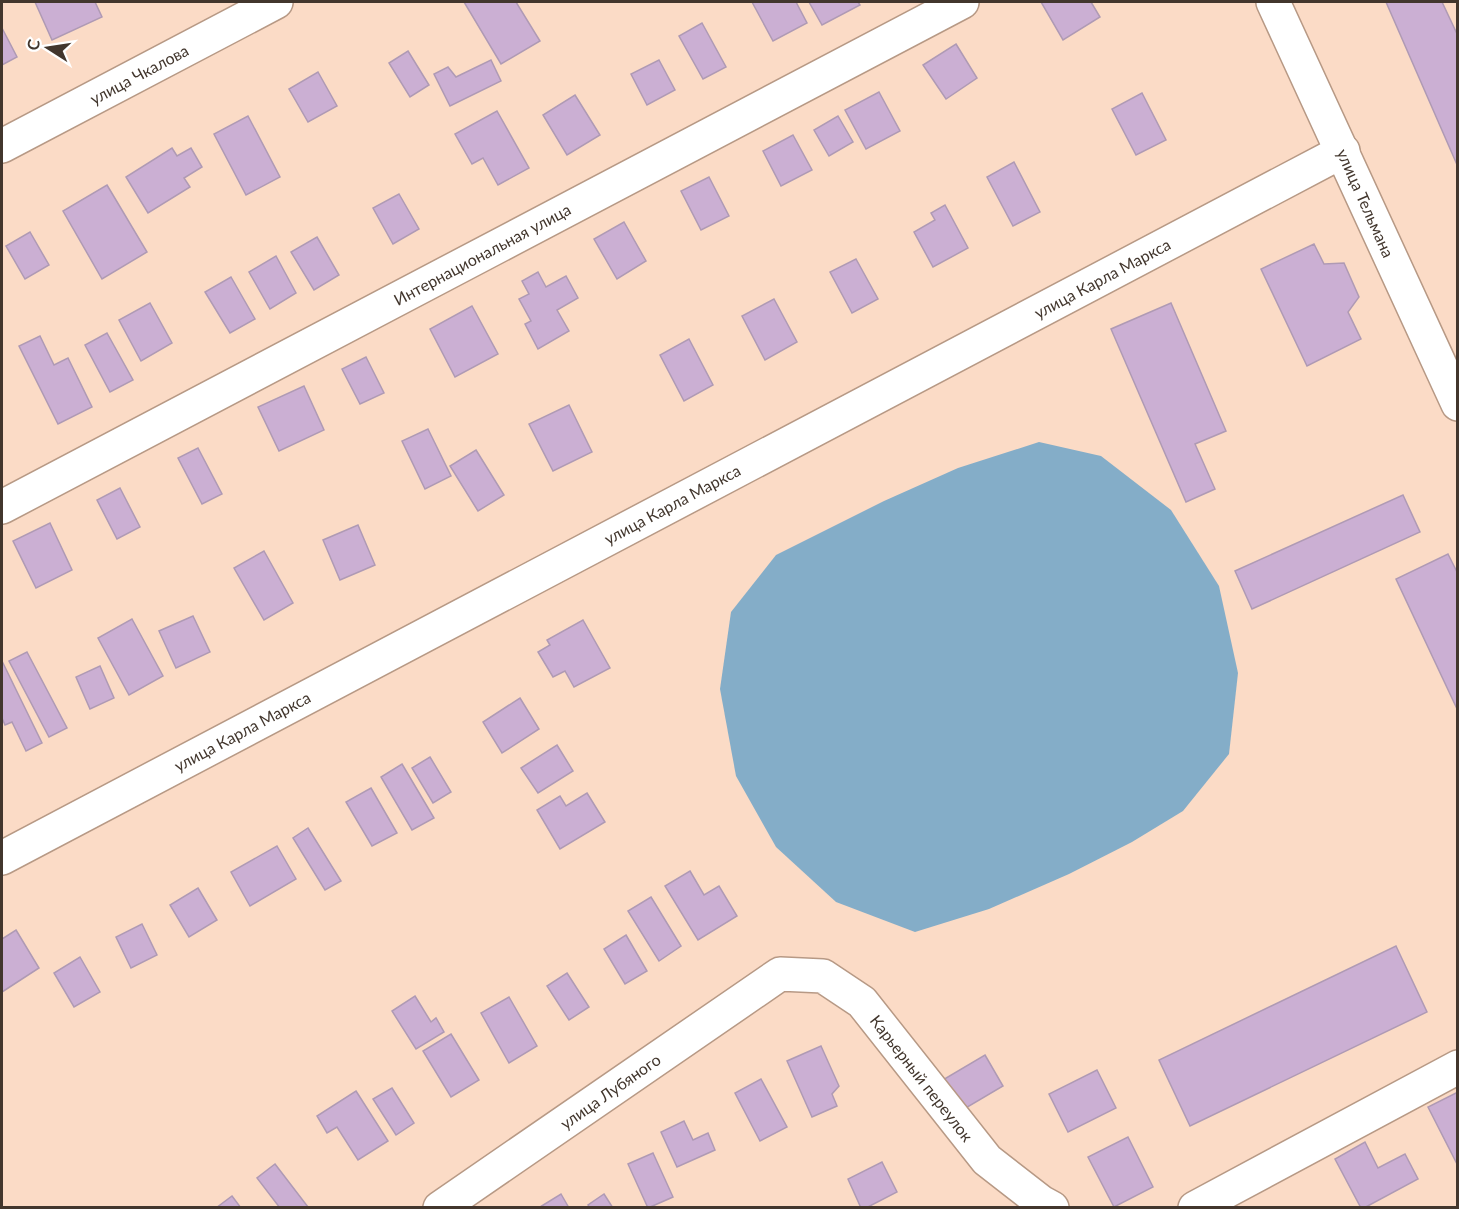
<svg xmlns="http://www.w3.org/2000/svg" width="1459" height="1209" viewBox="0 0 1459 1209" font-family="Lato,sans-serif">
	<style>
		.water { fill: #84adc8 }
		.building { fill: #cbafd3; stroke: #af9ab4; stroke-width: 1.5 }
		.lines { fill: none; stroke-linecap: round; stroke-linejoin: round }
		.minor-casing { stroke: #b79985; stroke-width: 36 }
		.tertiary-casing { stroke: #b79985; stroke-width: 36 }
		.minor { stroke: #fff; stroke-width: 33 }
		.tertiary { stroke: #fff; stroke-width: 33 }
		.labels { text-anchor: middle; dominant-baseline: central; stroke-width: 4.5; stroke-linejoin: round; paint-order: stroke }
		.street-label { font-size: 16px; fill: #42362d; stroke: #fff }
	</style>
	<rect width="100%" height="100%" fill="#fbdbc6"/>
	<polygon class="water" points="1039,442 1101,456 1171,510 1219,586 1238,673 1229,754 1183,811 1132,842 1069,874 989,909 915,932 836,902 776,847 736,776 720,689 731,612 776,555 884,501 958,468"/>
	<g class="building">
		<polygon points="35,2 95,2 102,17 52,40"/>
		<polygon points="464,2 516,2 540,41 501,64"/>
		<polygon points="752,2 796,2 807,23 773,41"/>
		<polygon points="809,2 858,2 860,5 822,25"/>
		<polygon points="1041,2 1091,2 1100,17 1063,40"/>
		<polygon points="1386,2 1442,2 1458,36 1458,167"/>
		<polygon points="702,23 726,67 703,79 679,36"/>
		<polygon points="2,28 17,57 2,65"/>
		<polygon points="956,44 977,78 946,99 923,65"/>
		<polygon points="408,51 429,85 410,97 389,63"/>
		<polygon points="491,60 501,81 450,106 434,74 448,67 456,77"/>
		<polygon points="659,60 675,90 647,105 631,74"/>
		<polygon points="318,72 337,106 308,122 289,89"/>
		<polygon points="879,92 900,131 866,149 845,110"/>
		<polygon points="1142,93 1166,140 1136,155 1112,109"/>
		<polygon points="575,95 600,135 567,155 543,115"/>
		<polygon points="497,111 529,168 498,185 483,158 472,164 455,134"/>
		<polygon points="248,116 280,177 246,195 214,134"/>
		<polygon points="838,116 853,142 829,156 814,130"/>
		<polygon points="793,135 812,170 781,186 763,151"/>
		<polygon points="172,148 177,156 191,148 202,167 184,178 190,187 148,213 126,177"/>
		<polygon points="1014,162 1040,212 1013,226 987,177"/>
		<polygon points="709,177 729,216 701,230 681,191"/>
		<polygon points="107,185 147,252 102,279 63,211"/>
		<polygon points="399,194 419,229 393,244 373,208"/>
		<polygon points="945,205 968,248 933,267 914,232 935,220 931,213"/>
		<polygon points="624,222 646,261 617,279 594,239"/>
		<polygon points="30,232 49,265 25,279 6,246"/>
		<polygon points="317,237 339,275 314,290 291,252"/>
		<polygon points="1314,244 1324,264 1344,263 1359,297 1348,312 1361,339 1307,366 1261,269"/>
		<polygon points="276,256 296,293 270,309 249,272"/>
		<polygon points="856,259 878,299 852,313 830,272"/>
		<polygon points="538,272 546,287 566,276 578,298 557,310 569,331 538,349 525,324 531,321 519,299 529,294 522,281"/>
		<polygon points="231,277 255,319 230,333 205,292"/>
		<polygon points="774,299 797,342 765,360 742,316"/>
		<polygon points="150,303 172,343 141,361 119,320"/>
		<polygon points="1171,303 1226,431 1195,444 1215,489 1186,502 1111,329"/>
		<polygon points="472,306 498,354 455,377 430,329"/>
		<polygon points="107,333 133,380 110,392 85,345"/>
		<polygon points="40,336 54,365 68,358 92,407 58,424 19,346"/>
		<polygon points="689,339 713,385 684,401 660,355"/>
		<polygon points="366,357 384,393 360,404 342,369"/>
		<polygon points="304,386 324,430 279,451 258,407"/>
		<polygon points="569,405 592,452 553,471 529,424"/>
		<polygon points="428,429 451,476 425,489 402,441"/>
		<polygon points="198,448 222,494 202,504 178,458"/>
		<polygon points="476,450 504,495 478,511 450,466"/>
		<polygon points="120,488 140,527 117,539 97,500"/>
		<polygon points="1403,495 1420,532 1252,609 1235,571"/>
		<polygon points="50,523 72,570 36,588 13,541"/>
		<polygon points="358,525 375,565 340,580 323,540"/>
		<polygon points="264,551 293,603 264,620 234,568"/>
		<polygon points="1448,554 1458,574 1458,711 1396,579"/>
		<polygon points="193,616 210,652 176,668 159,631"/>
		<polygon points="132,619 163,676 129,695 98,638"/>
		<polygon points="583,620 610,668 574,687 565,671 553,677 538,652 550,645 547,640"/>
		<polygon points="27,652 67,728 49,737 9,661"/>
		<polygon points="2,661 42,743 26,751 12,722 5,725 2,718"/>
		<polygon points="100,666 114,698 90,709 76,677"/>
		<polygon points="520,698 539,729 502,753 483,722"/>
		<polygon points="557,745 573,771 538,793 521,768"/>
		<polygon points="430,757 451,792 433,803 412,768"/>
		<polygon points="402,764 434,818 412,830 381,777"/>
		<polygon points="371,788 397,833 372,846 346,802"/>
		<polygon points="587,793 605,822 560,849 537,810 560,796 566,806"/>
		<polygon points="308,828 341,881 325,890 293,838"/>
		<polygon points="277,846 296,879 250,906 231,872"/>
		<polygon points="690,871 704,895 719,886 737,916 698,940 665,886"/>
		<polygon points="198,888 217,920 189,937 170,905"/>
		<polygon points="651,897 681,946 659,961 628,911"/>
		<polygon points="142,924 157,955 131,968 116,937"/>
		<polygon points="16,930 39,968 2,992 2,939"/>
		<polygon points="626,935 647,971 625,984 604,949"/>
		<polygon points="1396,946 1427,1012 1190,1126 1159,1060"/>
		<polygon points="80,957 100,992 74,1007 54,973"/>
		<polygon points="567,973 589,1007 569,1020 547,986"/>
		<polygon points="415,996 431,1022 436,1018 444,1032 416,1049 392,1011"/>
		<polygon points="509,997 537,1046 509,1063 481,1013"/>
		<polygon points="451,1034 479,1080 451,1097 423,1051"/>
		<polygon points="821,1046 839,1086 832,1094 837,1106 812,1117 787,1061"/>
		<polygon points="985,1055 1003,1086 959,1112 941,1081"/>
		<polygon points="1097,1070 1116,1108 1068,1132 1049,1094"/>
		<polygon points="761,1079 787,1127 760,1141 735,1093"/>
		<polygon points="392,1088 414,1123 396,1135 373,1099"/>
		<polygon points="356,1091 388,1141 358,1160 337,1127 327,1133 317,1116"/>
		<polygon points="1458,1092 1458,1164 1457,1164 1428,1107"/>
		<polygon points="684,1121 693,1140 708,1133 715,1150 677,1167 661,1132"/>
		<polygon points="1128,1137 1153,1187 1114,1207 1088,1157"/>
		<polygon points="1365,1142 1378,1168 1405,1154 1418,1179 1364,1208 1361,1208 1335,1159"/>
		<polygon points="653,1153 673,1197 648,1208 628,1164"/>
		<polygon points="882,1162 897,1192 866,1208 861,1208 848,1179"/>
		<polygon points="275,1164 308,1207 308,1208 280,1208 257,1178"/>
		<polygon points="561,1194 569,1208 540,1208 540,1207"/>
		<polygon points="604,1194 613,1208 590,1208 588,1205"/>
		<polygon points="232,1196 241,1208 216,1208"/>
	</g>
	<g class="lines">
		<defs>
			<g id="minor">
				<polyline points="2,507 962,2"/>
				<polyline points="2,858 1343,151"/>
				<polyline points="440,1208 780,974 823,976 862,1002 987,1160 1041,1202 1052,1208"/>
				<polyline points="1195,1208 1458,1067"/>
			</g>
			<g id="tertiary">
				<polyline points="1273,2 1458,404"/>
				<polyline points="2,146 276,2"/>
			</g>
		</defs>
		<use href="#minor" class="minor-casing"/>
		<use href="#tertiary" class="tertiary-casing"/>
		<use href="#minor" class="minor"/>
		<use href="#tertiary" class="tertiary"/>
	</g>
	<g class="labels">
		<g class="street-label">
			<text transform="translate(139 74) rotate(-28)">улица Чкалова</text>
			<text transform="translate(1366 203) rotate(66)">улица Тельмана</text>
			<text transform="translate(482 254) rotate(-28)">Интернациональная улица</text>
			<text transform="translate(1102 278) rotate(-28)">улица Карла Маркса</text>
			<text transform="translate(672 504) rotate(-28)">улица Карла Маркса</text>
			<text transform="translate(242 731) rotate(-28)">улица Карла Маркса</text>
			<text transform="translate(922 1078) rotate(52)">Карьерный переулок</text>
			<text transform="translate(610 1091) rotate(-35)">улица Лубяного</text>
		</g>
	</g>
	<rect width="1459" height="1209" fill="none" stroke="#42362d" stroke-width="6"/>
	<g transform="translate(48 48) rotate(282)" stroke="#ffffff" stroke-width="4.5" paint-order="stroke">
	<path d="M0-4.5L10 22L0 15L-10 22Z" fill="#42362d"/>
	<text y="-9" font-size="16" font-weight="bold" text-anchor="middle" fill="#42362d">С</text>
	</g>
</svg>
